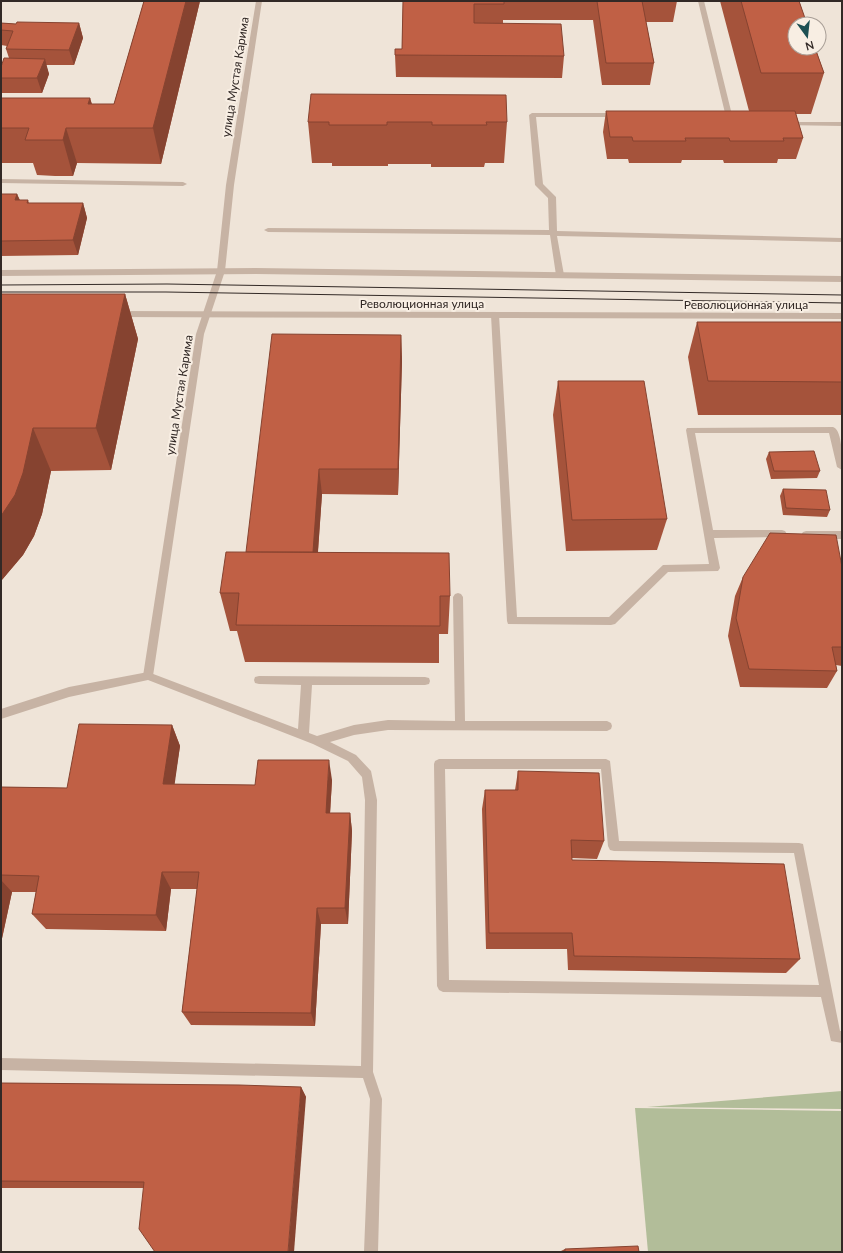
<svg xmlns="http://www.w3.org/2000/svg" width="843" height="1253" viewBox="0 0 843 1253" font-family="Lato,sans-serif">
	<style>
		.green { fill: #b2bd99 }
		.lines { fill: none; stroke-linecap: round; stroke-linejoin: round }
		.service { fill: #c7b3a4; fill-rule: evenodd }
		.minor { fill: #c7b3a4; fill-rule: evenodd }
		.tertiary { fill: #c7b3a4; fill-rule: evenodd }
		.tram { stroke: #322926; stroke-width: 1 }
		.wall { fill: #a5533b }
		.shaded-wall { fill: #864330 }
		.building { fill: #c06045; stroke: #864330 }
		.labels { text-anchor: middle; dominant-baseline: central; stroke-width: 4; stroke-linejoin: round; paint-order: stroke }
		.street-label { font-size: 12px; fill: #322926; stroke: #f8eee3 }
	</style>
	<rect width="100%" height="100%" fill="#efe4d8"/>
	<g class="green">
		<polygon points="842,1091 842,1109 647,1107"/>
		<polygon points="635,1108 842,1111 842,1252 648,1252"/>
	</g>
	<g class="lines">
		<g class="service">
			<polygon points="698,1 704,1 732,115 731,116 721,117 718,115 725,113"/>
			<polygon points="532,113 619,113 622,115 619,117 536,117 543,184 556,197 557,231 842,238 842,242 557,236 564,275 560,278 556,275 550,235 268,232 264,230 268,228 549,230 548,198 535,185 529,115"/>
			<polygon points="786,122 842,122 842,126 784,125 784,123"/>
			<polygon points="1,179 183,182 187,184 183,186 1,183"/>
			<path d="M495 312 499 315 517 617H609L663 565 709 564 686 430 687 428 833 427C843 430 842 461 842 470L837 467 829 433H695L713 530H782L785 531 787 534 785 537 714 538 720 568 718 571 668 572 615 624 611 625 508 624 507 621 491 315Z"/>
			<polygon points="806,531 842,531 842,539 806,539 803,538 801,535 803,532"/>
			<polygon points="458,593 461,594 463,597 465,721 607,721 611,723 612,726 611,729 607,731 388,730 354,735 330,742 356,755 371,771 377,800 373,1072 382,1099 378,1252 364,1252 370,1099 363,1078 1,1070 1,1058 361,1066 365,800 362,777 348,761 313,744 148,680 69,697 1,719 1,709 69,687 148,672 298,729 301,685 259,684 255,683 254,680 255,677 259,676 425,677 429,678 430,681 429,684 425,685 312,685 309,733 317,736 354,725 388,720 455,721 453,597 455,594"/>
			<path d="M439 759H606L610 761 619 841 799 843 803 844 840 1031H842V1043L831 1041 821 997 443 992 439 990 437 986 434 764 435 761ZM445 769H601L608 846 610 850 614 851 794 853 819 985 449 980Z"/>
		</g>
		<polygon class="minor" points="256,1 262,1 234,185 225,271 204,334 153,676 152,679 148,680 144,679 143,676 196,334 217,271 226,185"/>
		<g class="tertiary">
			<polygon points="256,268 842,276 842,282 256,274 1,276 1,270"/>
			<polygon points="117,311 842,313 842,319 117,317 113,314"/>
		</g>
		<g class="tram">
			<polyline points="1,285 167,284 842,295"/>
			<polyline points="1,292 166,292 842,303"/>
		</g>
	</g>
	<g class="wall">
		<polygon points="144,1 200,1 161,164 77,163 73,176 55,176 37,175 33,163 1,163 1,98 90,98 92,104 114,104"/>
		<polygon points="403,1 677,1 673,22 646,22 654,63 650,85 602,85 593,20 503,20 503,23 564,56 562,78 396,77 395,55 402,49"/>
		<polygon points="720,1 799,1 824,73 811,114 796,114 803,138 796,159 778,159 777,163 724,163 723,160 682,160 681,163 629,163 628,159 607,159 603,132 606,111 749,111"/>
		<polygon points="1,23 16,24 79,23 83,38 74,65 46,65 49,74 42,93 2,93 1,91 1,67 9,58 6,49 7,46 1,45"/>
		<polygon points="308,122 507,122 504,163 485,163 484,167 431,167 431,164 388,164 388,166 332,166 332,163 312,163"/>
		<polygon points="1,194 17,194 20,200 28,200 29,203 83,203 87,218 78,255 1,256"/>
		<polygon points="1,294 125,294 138,339 111,470 51,471 42,514 34,536 23,555 1,581"/>
		<polygon points="697,322 842,322 842,415 698,415 688,357"/>
		<polygon points="401,335 402,361 398,495 322,494 318,552 450,596 448,634 439,634 439,663 245,662 237,631 230,631 220,593 246,552"/>
		<polygon points="558,381 667,519 657,550 566,551 553,415"/>
		<polygon points="769,452 820,471 817,478 771,479 766,459"/>
		<polygon points="783,489 830,510 827,517 783,515 780,496"/>
		<polygon points="842,567 842,666 836,665 837,671 827,688 740,687 728,636 735,596 743,577"/>
		<polygon points="172,725 180,746 174,784 255,785 332,780 330,813 350,813 352,831 348,924 321,924 315,1026 191,1025 182,1012 197,889 171,889 166,931 46,929 32,914 36,892 12,892 1,943 1,787 67,788"/>
		<polygon points="518,771 604,841 597,859 572,858 572,860 800,959 786,973 568,970 567,949 486,949 482,809 485,790 515,790"/>
		<polygon points="1,1083 301,1087 306,1097 144,1188 1,1188"/>
		<polygon points="565,1249 639,1252 561,1252 561,1251"/>
	</g>
	<g class="shaded-wall">
		<polygon points="186,1 200,1 161,164 153,128"/>
		<polygon points="79,23 83,38 74,65 69,50"/>
		<polygon points="45,59 49,74 42,93 37,78"/>
		<polygon points="90,98 98,128 88,104"/>
		<polygon points="66,128 77,163 73,176 63,140"/>
		<polygon points="17,194 23,209 15,200"/>
		<polygon points="83,203 87,218 78,255 73,240"/>
		<polygon points="125,294 138,339 111,470 96,428"/>
		<polygon points="401,335 402,361 398,495 398,469"/>
		<polygon points="33,428 51,471 42,514 34,536 23,555 1,581 1,516"/>
		<polygon points="319,469 322,494 315,591 311,568"/>
		<polygon points="172,725 180,746 172,803 163,784"/>
		<polygon points="329,760 332,780 329,831 326,813"/>
		<polygon points="350,813 352,831 348,924 345,908"/>
		<polygon points="162,872 171,889 166,931 156,915"/>
		<polygon points="1,880 12,892 1,943"/>
		<polygon points="317,908 321,924 315,1026 311,1013"/>
		<polygon points="301,1087 306,1097 294,1252 288,1252"/>
	</g>
	<g class="building">
		<polygon points="144,1 186,1 153,128 66,128 63,140 25,140 29,128 1,128 1,98 90,98 88,104 114,104"/>
		<polygon points="403,1 504,1 504,4 474,4 474,23 561,24 564,56 395,55 395,49 402,49"/>
		<polygon points="597,1 642,1 654,63 606,63"/>
		<polygon points="741,1 799,1 807,24 795,24 795,48 815,48 824,73 761,73"/>
		<polygon points="17,22 79,23 69,50 6,49 13,31 1,30 1,23 16,24"/>
		<polygon points="4,58 45,59 37,78 1,78 1,67"/>
		<polygon points="311,94 506,95 507,122 486,122 487,125 432,125 432,122 387,122 387,125 329,125 329,122 308,122"/>
		<polygon points="606,111 795,111 803,138 783,138 784,141 730,141 729,138 685,138 686,141 633,141 632,137 610,137"/>
		<polygon points="1,194 17,194 15,200 28,200 27,203 83,203 73,240 1,241"/>
		<polygon points="1,294 125,294 96,428 33,428 23,473 15,495 1,516"/>
		<polygon points="697,322 842,322 842,382 708,381"/>
		<polygon points="272,334 401,335 398,469 319,469 313,552 246,552"/>
		<polygon points="558,381 644,381 667,519 572,520"/>
		<polygon points="814,451 820,471 774,471 769,452"/>
		<polygon points="783,489 826,490 830,510 786,508"/>
		<polygon points="770,533 836,535 842,567 842,647 832,647 837,671 749,669 736,618 743,577"/>
		<polygon points="226,552 449,553 450,596 440,596 440,626 236,625 239,593 220,593"/>
		<polygon points="79,724 172,725 163,784 255,785 258,760 329,760 326,813 350,813 345,908 317,908 311,1013 182,1012 199,872 162,872 156,915 32,914 39,876 1,875 1,787 67,788"/>
		<polygon points="518,771 599,773 604,841 571,840 572,860 784,864 800,959 574,956 572,933 489,933 485,790 518,790"/>
		<polygon points="1,1083 239,1085 301,1087 288,1252 155,1252 139,1229 144,1182 1,1181"/>
		<polygon points="638,1246 639,1252 565,1252 565,1249"/>
	</g>
	<g class="labels">
		<g class="street-label">
			<text transform="translate(235 77) rotate(-81)">улица Мустая Карима</text>
			<text x="422" y="303">Революционная улица</text>
			<text x="746" y="304">Революционная улица</text>
			<text transform="translate(179 395) rotate(-81)">улица Мустая Карима</text>
		</g>
	</g>
	<rect width="843" height="1253" fill="none" stroke="#322926" stroke-width="4"/>
	<g transform="translate(807 36) rotate(165)"><circle r="19" fill="#f8eee3" stroke="#a99f97"/>
	<path d="M0-3L7 15L0 10L-7 15Z" fill="#1d4f52"/>
	<text y="-6" font-size="11" font-weight="bold" text-anchor="middle" fill="#322926">N</text>
	</g>
</svg>
